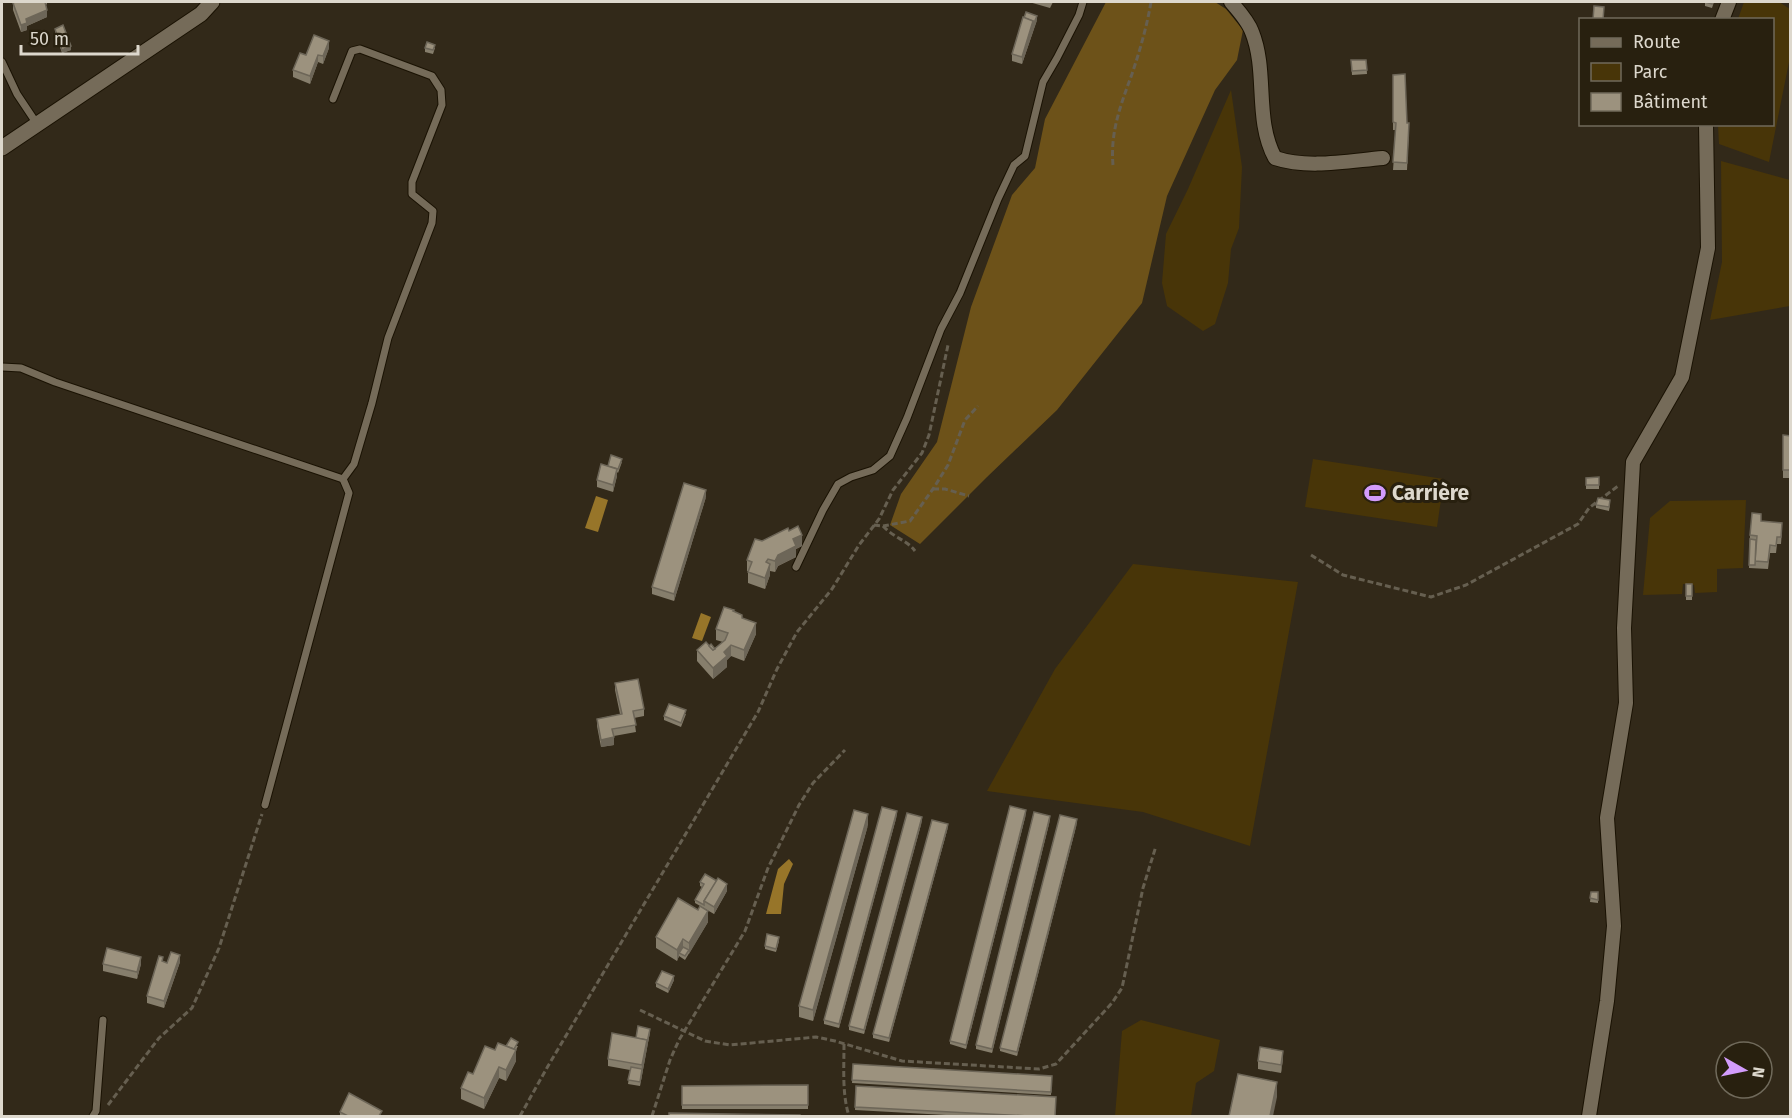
<svg xmlns="http://www.w3.org/2000/svg" width="1792" height="1118" viewBox="0 0 1792 1118" font-family="'Fira Sans',sans-serif">
	<style>
		.green { fill: #483508 }
		.forest { fill: #6d5219 }
		.water { fill: #977529 }
		.lines { fill: none; stroke-linecap: round; stroke-linejoin: round }
		.lane-casing { stroke: #1a1203; stroke-width: 9 }
		.street-casing { stroke: #1a1203; stroke-width: 16 }
		.secondary-casing { stroke: #1a1203; stroke-width: 17 }
		.path { stroke: #665f50; stroke-width: 3; stroke-dasharray: 6 3; stroke-linecap: butt }
		.lane { stroke: #756b59; stroke-width: 7 }
		.street { stroke: #756b59; stroke-width: 14 }
		.secondary { stroke: #756b59; stroke-width: 15 }
		.wall { fill: #867e6c }
		.shaded-wall { fill: #6d6658 }
		.building { fill: #9c927e; stroke: #6d6658; stroke-width: 1.5 }
		.labels { text-anchor: middle; dominant-baseline: central; stroke-width: 6; stroke-linejoin: round; paint-order: stroke }
		.poi-label { font-size: 21px; font-weight: bold; fill: #ddd8cd; stroke: #28200f; text-anchor: start }
	</style>
	<rect width="100%" height="100%" fill="#322919"/>
	<g class="green">
		<polygon points="1744,2 1779,2 1790,9 1790,57 1769,162 1719,144 1718,125 1772,124 1772,20 1738,19"/>
		<polygon points="1231,90 1242,167 1239,228 1231,249 1228,283 1215,324 1203,331 1167,306 1162,283 1166,234 1188,189"/>
		<polygon points="1721,161 1790,180 1790,306 1710,320 1722,262"/>
		<polygon points="1313,459 1444,479 1437,527 1305,507"/>
		<polygon points="1746,500 1743,568 1717,569 1717,592 1695,593 1694,585 1683,584 1682,594 1643,595 1650,518 1670,501"/>
		<polygon points="1133,564 1298,582 1250,846 1143,812 987,791 1055,669"/>
		<polygon points="1141,1020 1220,1040 1214,1071 1196,1083 1191,1116 1115,1116 1122,1031"/>
	</g>
	<polygon class="forest" points="1106,2 1215,2 1226,9 1243,30 1237,60 1215,90 1167,196 1142,303 1057,410 987,477 920,544 890,525 901,494 937,442 971,307 1012,195 1035,168 1045,119"/>
	<g class="water">
		<polygon points="596,496 608,500 598,532 585,528"/>
		<polygon points="701,613 711,617 702,641 692,638"/>
		<polygon points="789,859 793,864 784,884 781,914 766,914 778,869"/>
	</g>
	<g class="lines">
		<defs>
			<g id="lane">
				<polyline points="2,62 17,94 37,124"/>
				<polyline points="333,99 352,51 360,49 432,76 441,90 442,105 412,182 412,194 433,211 432,223 388,338 372,403 354,464 343,479"/>
				<polyline points="2,367 21,368 55,382 343,479 349,493 265,805"/>
				<polyline points="796,567 823,510 838,484 851,477 873,470 890,456 907,418 941,329 960,293 998,199 1014,165 1025,156 1043,82 1057,58 1079,15 1083,2"/>
				<polyline points="93,1116 96,1111 103,1020"/>
			</g>
			<g id="street">
				<path d="M1231 2C1238 10 1248 21 1252 32 1268 72 1254 119 1275 158 1308 169 1348 161 1383 158"/>
				<polyline points="1722,20 1729,2"/>
				<polyline points="1589,1116 1607,1001 1614,926 1607,818 1626,703 1624,628 1633,462 1682,377 1708,248 1706,124"/>
			</g>
			<polyline id="secondary" points="2,148 201,14 212,2"/>
		</defs>
		<use href="#lane" class="lane-casing"/>
		<use href="#street" class="street-casing"/>
		<use href="#secondary" class="secondary-casing"/>
		<g class="path">
			<path d="M1113 165C1110 132 1121 104 1132 74 1140 50 1147 26 1151 2"/>
			<polyline points="933,489 945,489 969,496"/>
			<polyline points="874,525 883,526 910,521 933,489 948,465 965,420 978,406"/>
			<path d="M883 526C895 539 906 539 915 551"/>
			<polyline points="1311,555 1343,575 1431,597 1466,585 1578,524 1589,508 1618,486"/>
			<polyline points="640,1010 705,1041 730,1045 816,1037 835,1041 902,1061 1039,1069 1056,1064 1112,1003 1122,988 1143,888 1156,846"/>
			<path d="M844 1044C844 1068 842 1094 849 1116"/>
			<polyline points="108,1105 159,1038 192,1008 219,948 262,814"/>
			<polyline points="520,1116 548,1066 758,712 777,669 797,632 832,589 859,545 879,519 893,490 922,453 929,435 948,345"/>
			<polyline points="652,1116 670,1060 679,1040 745,931 768,868 799,805 813,783 845,750"/>
		</g>
		<use href="#lane" class="lane"/>
		<use href="#street" class="street"/>
		<use href="#secondary" class="secondary"/>
	</g>
	<g class="wall">
		<polygon points="47,2 47,4 46,5 47,17 27,26 27,30 21,32 13,10 13,3"/>
		<polygon points="1029,2 1053,2 1050,8"/>
		<polygon points="1705,2 1714,2 1712,8 1705,6"/>
		<polygon points="1037,20 1022,64 1012,61 1012,54"/>
		<polygon points="55,29 71,50 62,53 55,32"/>
		<polygon points="329,48 323,64 318,62 310,84 293,77 293,70 306,55"/>
		<polygon points="425,48 435,48 433,54 425,52"/>
		<polygon points="1351,60 1366,60 1367,74 1352,75"/>
		<polygon points="1393,75 1409,130 1407,170 1393,170 1396,130 1393,130"/>
		<polygon points="1783,435 1791,436 1791,478 1783,478"/>
		<polygon points="622,462 618,473 617,472 617,476 613,492 597,487 597,480 608,466"/>
		<polygon points="1599,477 1599,489 1586,489 1586,478"/>
		<polygon points="706,497 674,601 652,594 652,587"/>
		<polygon points="1610,504 1609,511 1596,508 1596,505"/>
		<polygon points="1761,521 1782,530 1781,544 1777,544 1776,553 1770,553 1768,569 1749,568 1750,535"/>
		<polygon points="789,531 802,546 796,549 796,557 778,566 775,572 770,571 770,575 765,589 748,583 748,571 747,571 747,560 762,541"/>
		<rect x="1686" y="584" width="6" height="16"/>
		<polygon points="734,612 742,618 756,634 744,661 731,656 727,660 727,667 713,679 697,661 697,650 709,646 715,649 723,642 716,640 716,629"/>
		<polygon points="615,683 644,709 644,716 634,718 636,732 614,736 614,745 601,747 597,726 597,719 620,714 615,690"/>
		<polygon points="686,714 681,727 664,720 664,716"/>
		<polygon points="1026,814 966,1049 950,1044 950,1041"/>
		<polygon points="897,815 839,1028 824,1024 824,1020"/>
		<polygon points="1050,820 992,1053 976,1049 976,1045"/>
		<polygon points="922,821 864,1034 849,1030 849,1026"/>
		<polygon points="1077,823 1017,1056 1000,1051 1000,1048"/>
		<polygon points="868,825 813,1021 799,1017 799,1006"/>
		<polygon points="948,827 889,1042 873,1038 873,1034"/>
		<polygon points="717,881 727,891 714,914 695,903 695,900 702,887 700,886 700,882"/>
		<polygon points="1591,892 1598,892 1598,903 1590,902"/>
		<polygon points="698,910 708,922 685,960 679,956 677,961 656,948 656,937"/>
		<polygon points="779,941 776,952 765,949 765,946"/>
		<polygon points="163,961 167,963 180,962 164,1008 147,1003 147,996"/>
		<polygon points="103,964 141,964 137,979 103,971"/>
		<polygon points="674,980 668,993 656,987 656,983"/>
		<polygon points="650,1032 640,1086 628,1084 630,1070 608,1066 608,1059 636,1038"/>
		<polygon points="506,1046 518,1046 516,1050 516,1061 506,1081 499,1078 484,1109 461,1099 461,1088 495,1050"/>
		<polygon points="1283,1059 1281,1073 1258,1069 1258,1061"/>
		<polygon points="853,1064 1052,1076 1051,1095 852,1083"/>
		<polygon points="808,1085 808,1109 682,1109 682,1086"/>
		<polygon points="856,1086 1055,1116 964,1116 855,1110"/>
		<polygon points="340,1112 382,1116 340,1116"/>
	</g>
	<g class="shaded-wall">
		<polygon points="47,10 47,17 27,26 27,30 21,32 21,25 26,19"/>
		<polygon points="1037,16 1037,20 1022,64 1022,57 1033,21"/>
		<polygon points="329,41 329,48 323,64 323,56"/>
		<polygon points="71,46 71,50 62,53 62,50"/>
		<polygon points="318,55 318,62 310,84 310,76"/>
		<polygon points="617,469 617,476 613,492 613,485"/>
		<polygon points="706,490 706,497 674,601 674,594"/>
		<polygon points="802,535 802,546 796,549 796,557 778,566 775,572 775,561 778,555 793,539"/>
		<polygon points="770,564 770,575 765,589 765,578"/>
		<polygon points="756,623 756,634 744,661 744,650"/>
		<polygon points="731,645 731,656 727,660 727,667 713,679 713,668 724,652"/>
		<polygon points="614,737 614,745 601,747 601,740"/>
		<polygon points="1026,810 1026,814 966,1049 966,1045"/>
		<polygon points="897,811 897,815 839,1028 839,1024"/>
		<polygon points="868,814 868,825 813,1021 813,1010"/>
		<polygon points="1050,816 1050,820 992,1053 992,1049"/>
		<polygon points="922,817 922,821 864,1034 864,1030"/>
		<polygon points="1077,819 1077,823 1017,1056 1017,1052"/>
		<polygon points="948,824 948,827 889,1042 889,1038"/>
		<polygon points="727,884 727,891 714,914 714,907"/>
		<polygon points="708,911 708,922 689,954 689,943"/>
		<polygon points="683,939 683,950 679,953 679,956 677,961 677,950"/>
		<polygon points="180,955 180,962 164,1008 164,1001"/>
		<polygon points="141,957 141,964 137,979 137,972"/>
		<polygon points="674,976 674,980 668,993 668,989"/>
		<polygon points="650,1029 650,1032 640,1086 642,1065"/>
		<polygon points="516,1050 516,1061 506,1081 506,1070"/>
		<polygon points="1283,1051 1283,1059 1281,1073 1281,1065"/>
		<polygon points="499,1067 499,1078 484,1109 484,1098"/>
		<polygon points="1277,1082 1277,1097 1273,1116 1270,1116"/>
	</g>
	<g class="building">
		<polygon points="15,2 45,2 47,10 26,19 27,23 21,25 13,3"/>
		<polygon points="1705,2 1712,2 1712,4"/>
		<polygon points="1594,6 1604,7 1603,20 1593,20"/>
		<polygon points="1026,12 1037,16 1033,25 1033,21 1024,18"/>
		<polygon points="1023,17 1033,21 1022,57 1012,54"/>
		<polygon points="63,25 71,46 62,50 55,29"/>
		<polygon points="314,35 329,41 323,56 318,55 310,76 293,70 300,53 306,55"/>
		<polygon points="427,42 435,45 433,50 425,48"/>
		<polygon points="1351,60 1366,60 1367,70 1352,71"/>
		<polygon points="1405,74 1407,123 1409,123 1407,163 1393,162 1396,123 1393,122 1393,75"/>
		<polygon points="1783,435 1791,436 1791,470 1783,470"/>
		<polygon points="611,455 622,459 618,469 608,466"/>
		<polygon points="601,464 617,469 613,485 597,480"/>
		<polygon points="1599,477 1599,485 1586,485 1586,478"/>
		<polygon points="684,483 706,490 674,594 652,587"/>
		<polygon points="1598,498 1610,500 1609,507 1596,505"/>
		<polygon points="1752,513 1761,514 1761,521 1782,523 1781,537 1777,537 1776,546 1770,545 1768,562 1755,561 1757,536 1750,535"/>
		<polygon points="798,526 802,535 793,539 796,546 778,555 775,561 768,559 766,562 770,564 765,578 748,572 752,562 747,560 755,539 762,541 788,528 789,531"/>
		<polygon points="1750,539 1756,540 1755,565 1749,565"/>
		<rect x="1686" y="584" width="6" height="12"/>
		<polygon points="724,607 734,610 733,611 742,615 742,618 756,623 744,650 731,645 724,652 727,656 713,668 697,650 706,642 713,650 725,640 728,633 716,629"/>
		<polygon points="711,644 715,649 713,650 709,646"/>
		<polygon points="638,679 644,709 633,711 636,725 612,729 614,737 601,740 597,719 622,714 615,683"/>
		<polygon points="669,704 686,710 681,723 664,716"/>
		<polygon points="1010,806 1026,810 966,1045 950,1041"/>
		<polygon points="882,807 897,811 839,1024 824,1020"/>
		<polygon points="854,810 868,814 813,1010 799,1006"/>
		<polygon points="1034,812 1050,816 992,1049 976,1045"/>
		<polygon points="907,813 922,817 864,1030 849,1026"/>
		<polygon points="1060,815 1077,819 1017,1052 1000,1048"/>
		<polygon points="932,820 948,824 889,1038 873,1034"/>
		<polygon points="705,874 717,881 704,901 704,905 695,900 704,884 700,882"/>
		<polygon points="718,878 727,884 714,907 704,901"/>
		<polygon points="1591,892 1598,892 1598,900 1590,898"/>
		<polygon points="678,898 698,910 700,906 708,911 689,943 683,939 677,950 656,937"/>
		<polygon points="767,934 779,937 776,949 765,946"/>
		<polygon points="683,947 689,950 685,956 679,953"/>
		<polygon points="107,948 141,957 137,972 103,964"/>
		<polygon points="171,952 180,955 164,1001 147,996 159,956 163,957 162,961 167,963"/>
		<polygon points="662,971 674,976 668,989 656,983"/>
		<polygon points="638,1026 650,1029 647,1043 647,1040 636,1038"/>
		<polygon points="612,1033 647,1040 642,1065 608,1059"/>
		<polygon points="511,1038 518,1042 514,1049 506,1046"/>
		<polygon points="498,1043 516,1050 506,1070 499,1067 484,1098 461,1088 468,1072 473,1074 485,1046 495,1050"/>
		<polygon points="1260,1047 1283,1051 1281,1065 1258,1061"/>
		<polygon points="853,1064 1052,1076 1051,1092 852,1080"/>
		<polygon points="631,1067 642,1069 640,1082 628,1080"/>
		<polygon points="1238,1074 1277,1082 1270,1116 1229,1116"/>
		<polygon points="808,1085 808,1105 682,1105 682,1086"/>
		<polygon points="856,1086 1056,1097 1055,1116 1029,1116 855,1107"/>
		<polygon points="349,1093 382,1111 379,1116 348,1116 340,1112"/>
		<polygon points="669,1113 800,1115 800,1116 669,1116"/>
	</g>
	<defs>
		<symbol id="stadium-bare" viewBox="-9 -9 18 18"><path d="M0-5a6.5 5 0 1 0 0 10a6.5 5 0 1 0 0-10ZM-3.5-1.8h7v3.6h-7Z" fill="#d39cfc" stroke="#28200f" stroke-width="2.5" paint-order="stroke"/></symbol>
	</defs>
	<g fill-rule="evenodd">
		<use href="#stadium-bare" x="1360" y="478" width="30" height="30"/>
	</g>
	<g class="labels">
		<g class="poi-label">
			<text x="1392" y="493">Carrière</text>
		</g>
	</g>
	<rect width="1792" height="1118" fill="none" stroke="#ddd8cd" stroke-width="6"/>
	<rect x="1579" y="18" width="195" height="108" fill="#28200f" stroke="#706a5b" stroke-width="1.5"/>
	<rect x="1591" y="38" width="30" height="9" fill="#756b59" stroke="#706a5b" stroke-width="1.5"/>
	<text x="1633" y="48" font-size="18" fill="#ddd8cd">Route</text>
	<rect x="1591" y="63" width="30" height="18" fill="#483508" stroke="#706a5b" stroke-width="1.5"/>
	<text x="1633" y="78" font-size="18" fill="#ddd8cd">Parc</text>
	<rect x="1591" y="93" width="30" height="18" fill="#9c927e" stroke="#706a5b" stroke-width="1.5"/>
	<text x="1633" y="108" font-size="18" fill="#ddd8cd">Bâtiment</text>
	<g transform="translate(1744 1070) rotate(99)"><circle r="28" fill="#28200f" stroke="#706a5b" stroke-width="1.5"/>
	<path d="M0-4.5L10 22L0 15L-10 22Z" fill="#d39cfc"/>
	<text y="-9" font-size="16" font-weight="bold" text-anchor="middle" fill="#ddd8cd">N</text>
	</g>
	<path d="M21 45v9h117v-9" fill="none" stroke="#ddd8cd" stroke-width="3"/>
	<text x="30" y="45" font-size="18" fill="#ddd8cd" stroke="#28200f" stroke-width="4.5" paint-order="stroke">50 m</text>
</svg>
